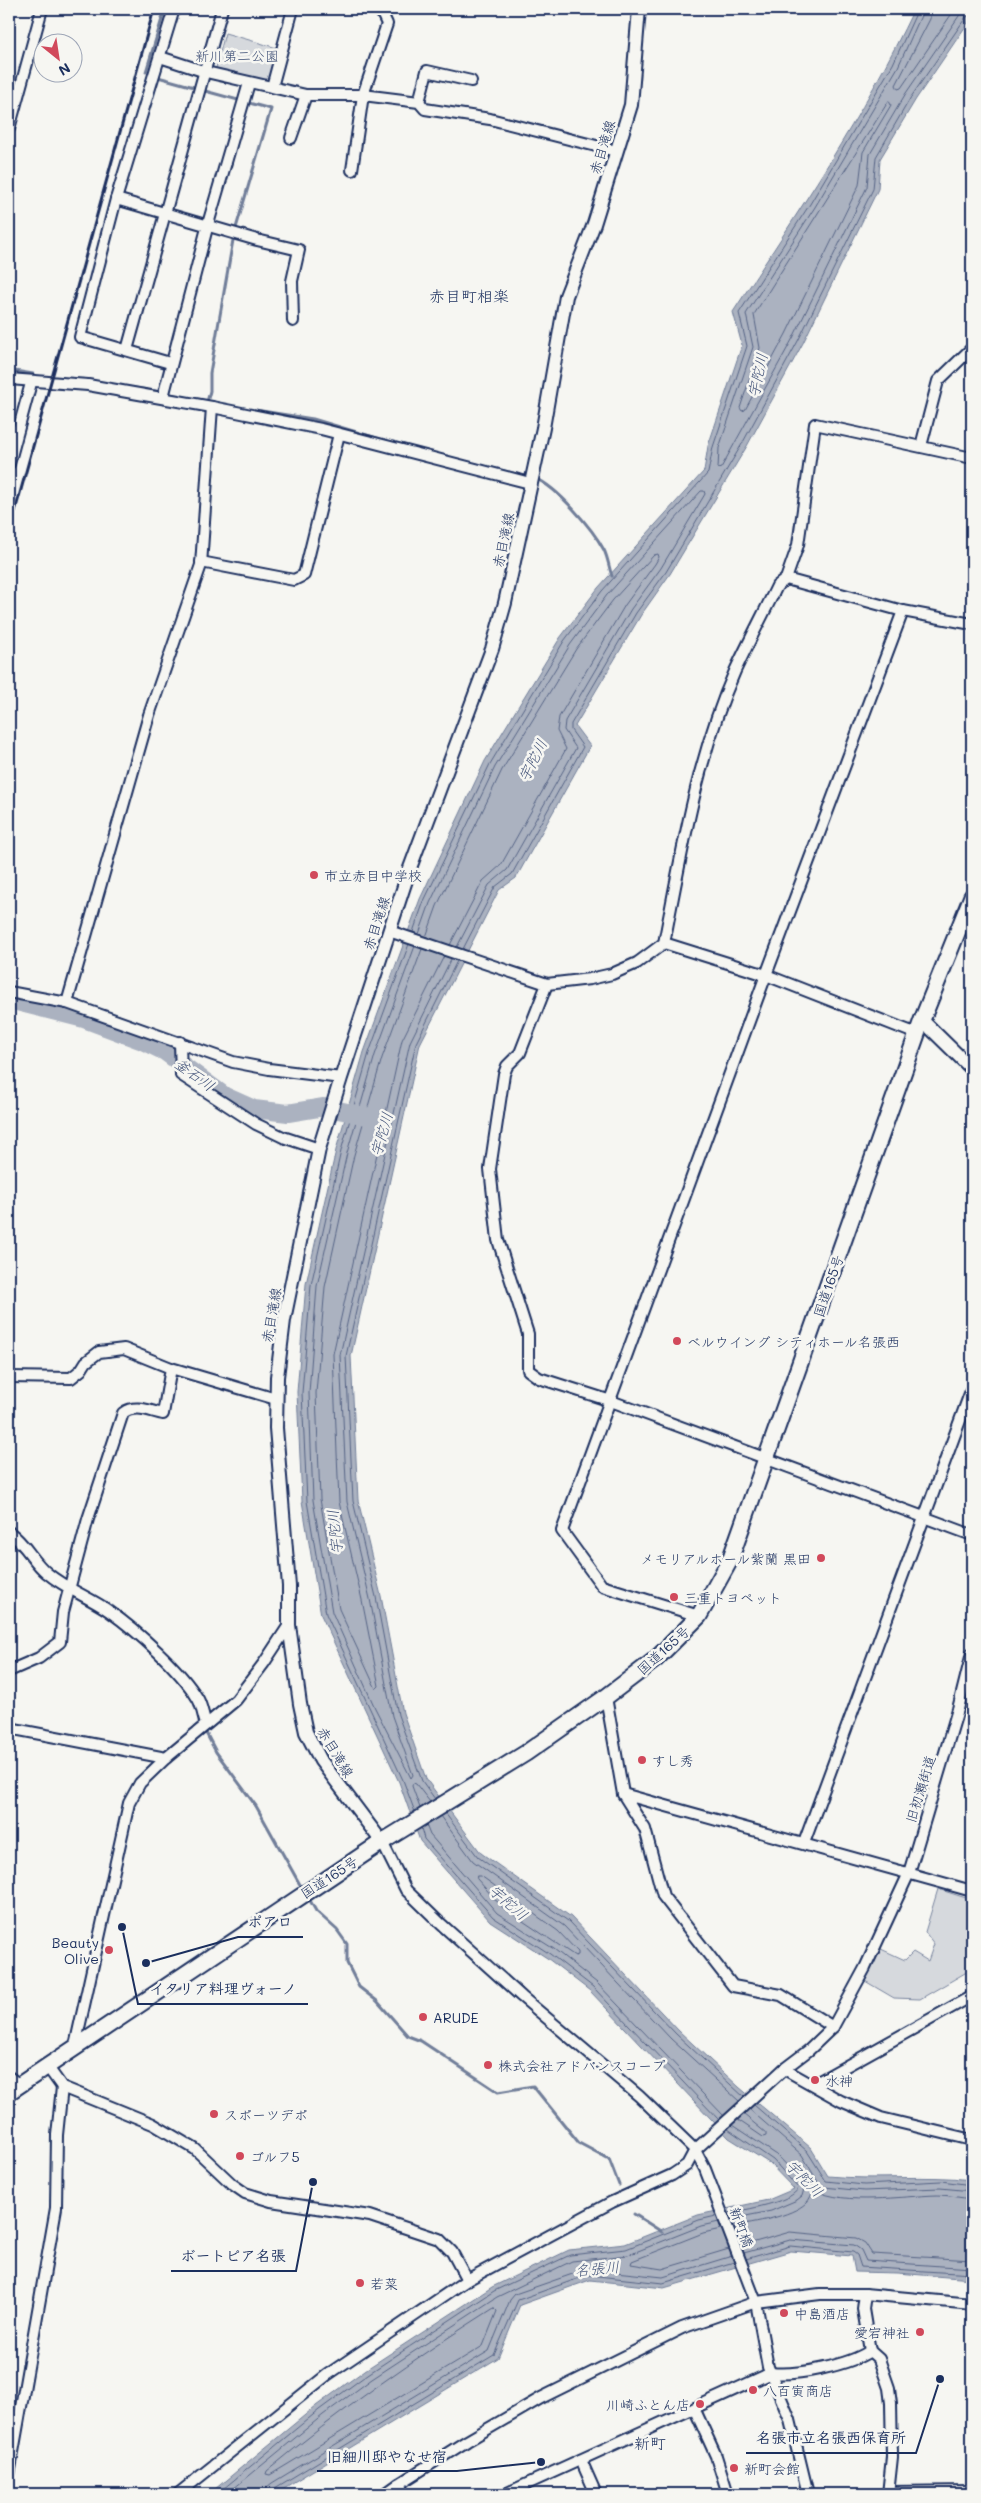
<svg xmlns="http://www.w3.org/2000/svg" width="981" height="2503" viewBox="0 0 981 2503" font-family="Mali,'Klee One',sans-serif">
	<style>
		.green { fill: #d6d9dd; stroke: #78849e }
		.water { fill: #abb2c0; stroke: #717e99 }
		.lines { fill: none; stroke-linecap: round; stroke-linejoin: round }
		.shore { stroke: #556385; stroke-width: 1 }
		.stream { stroke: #717e99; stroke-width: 3 }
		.river { stroke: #abb2c0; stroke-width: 18 }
		.minor-casing { stroke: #1b2f5e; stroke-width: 14 }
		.major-casing { stroke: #1b2f5e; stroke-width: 16 }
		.highway-casing { stroke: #1b2f5e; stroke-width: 19 }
		.minor { stroke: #f6f6f2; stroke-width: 10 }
		.major { stroke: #f6f6f2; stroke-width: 12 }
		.highway { stroke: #f6f6f2; stroke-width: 15 }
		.rail { stroke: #1b2f5e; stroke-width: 3 }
		.poi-dot { fill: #d1495b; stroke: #f6f6f2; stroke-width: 2 }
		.labels { text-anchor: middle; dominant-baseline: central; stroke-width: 5; stroke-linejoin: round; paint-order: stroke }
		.park-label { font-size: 14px; fill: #405177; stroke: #f6f6f2 }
		.street-label { font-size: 14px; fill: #1b2f5e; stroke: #f6f6f2 }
		.poi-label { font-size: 14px; fill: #1b2f5e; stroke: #f6f6f2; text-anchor: start }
		.water-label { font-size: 15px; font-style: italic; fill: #46567b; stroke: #f6f6f2 }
		.quarter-label { font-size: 16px; fill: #1b2f5e; stroke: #f6f6f2 }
		.leader { fill: none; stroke: #1b2f5e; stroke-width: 2 }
		.callout-dot { fill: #1b2f5e; stroke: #f6f6f2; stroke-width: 2 }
		.callout-label { font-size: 15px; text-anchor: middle; font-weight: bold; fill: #1b2f5e; stroke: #f6f6f2; stroke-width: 5; stroke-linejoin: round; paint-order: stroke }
	</style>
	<rect width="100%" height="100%" fill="#f6f6f2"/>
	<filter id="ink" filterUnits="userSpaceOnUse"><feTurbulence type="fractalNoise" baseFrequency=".02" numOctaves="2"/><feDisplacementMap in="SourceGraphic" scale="10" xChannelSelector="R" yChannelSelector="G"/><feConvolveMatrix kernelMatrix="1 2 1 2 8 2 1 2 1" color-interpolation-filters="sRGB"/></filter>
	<g filter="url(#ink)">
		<g class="green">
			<polygon points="225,33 277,48 270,81 216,68"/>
			<polygon points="938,1889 972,1900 972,1969 920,1999 894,1998 865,1981 881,1949 905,1960 913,1952 928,1961 934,1944 925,1932"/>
		</g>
		<path class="water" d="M914 9H972V17L916 99 880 159 878 189 803 343 747 446 670 574 641 615 575 726 590 746 516 878 499 890 420 1044 351 1356 358 1500 381 1596 403 1713 426 1779 481 1853 571 1917 679 2031 739 2087 811 2148 828 2176C876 2181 924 2174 972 2180V2279L897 2273 855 2272 852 2256 791 2251 664 2288 590 2280 520 2305 498 2358 274 2494H209L316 2406 365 2370 492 2287 569 2250 625 2244 698 2215 768 2200 794 2189 769 2163 729 2138 590 1991 547 1958 490 1921 420 1841 399 1782 321 1615 302 1501 297 1392 306 1284 336 1150 364 1052 420 899 485 761 560 638 598 588 704 471 708 446 742 345 733 312C797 214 864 115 914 9Z"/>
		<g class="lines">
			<g class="shore">
				<polyline points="924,9 898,67 815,207 746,314 753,347 719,448 718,469 721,468 793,338 867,187 870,154 906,93 961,13 968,9"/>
				<polyline points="931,9 930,19 896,85 898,89 901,88 955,9"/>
				<polygon points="889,101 891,105 863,152 859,185 786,334 745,410 742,411 740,408 760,348 754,315"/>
				<polyline points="413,932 424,901 490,764 564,641 602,591 708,473 713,447 747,346 739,313 810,204 893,64 918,9"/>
				<polyline points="419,934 430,903 495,767 570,645 607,595 701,491 704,491 705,494 661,568 631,609 565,721 564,730 576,748 507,870 489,885 457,947"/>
				<polyline points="426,937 437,906 502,770 576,649 613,600 654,555 658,554 659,557 655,564 625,605 559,717 557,731 566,749 501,865 483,881 450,945"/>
				<polyline points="409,944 369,1053 341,1151 311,1285 302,1393 307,1501 326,1614 403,1780 415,1812"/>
				<polyline points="415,946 375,1055 347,1153 317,1286 309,1393 313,1500 332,1612 375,1708 411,1778 413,1775 392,1716 370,1599 347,1502 340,1355 410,1042 451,959"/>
				<polyline points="422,949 382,1058 354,1155 325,1287 316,1393 320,1499 339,1609 376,1689 379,1686 362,1600 339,1502 333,1354 402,1040 444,956"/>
				<polyline points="463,949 495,887 512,874 583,747 571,730 571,724 636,613 666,572 742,444 798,341 873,189 876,157 911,97 966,17 972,15"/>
				<polyline points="435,1799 422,1781 398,1715 376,1597 353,1501 346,1356 416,1043 457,961"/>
				<polyline points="420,1808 412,1786 413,1783 416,1784 430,1802"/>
				<polyline points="445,1813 478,1857 568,1921 676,2034 744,2097"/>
				<polyline points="440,1816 473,1861 564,1926 671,2039 739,2101"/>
				<polyline points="426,1825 430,1835 497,1913 554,1949 597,1983 724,2116"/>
				<polyline points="421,1828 424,1839 493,1917 550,1954 593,1987 719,2120"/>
				<polygon points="477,1876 481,1876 558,1931 578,1952 578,1955 575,1956 502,1907 477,1879"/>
				<polyline points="754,2105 807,2151 826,2181 864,2185 941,2181 972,2185"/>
				<polyline points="749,2109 802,2155 818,2182 824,2187 864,2191 940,2188 972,2191"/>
				<polyline points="738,2120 763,2137 766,2136 766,2133 743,2114"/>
				<path d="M728 2129 773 2160 798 2188C794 2202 743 2210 729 2213"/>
				<polyline points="731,2219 771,2211 797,2200 802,2196 804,2189 801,2180 777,2155 732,2125"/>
				<path d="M734 2226C754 2222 791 2217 806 2203 810 2200 811 2194 814 2190 846 2206 901 2196 937 2195 949 2195 961 2198 972 2199"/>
				<polyline points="721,2229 703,2233 632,2261 631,2264 662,2269 729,2249"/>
				<polyline points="741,2246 790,2232 856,2238 865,2243 872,2254 972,2260"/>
				<polyline points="744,2253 790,2240 854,2245 861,2250 866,2261 972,2268"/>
				<polyline points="746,2259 790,2246 853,2252 857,2255 861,2267 972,2274"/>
				<path d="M494 2308 497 2311 483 2346 270 2475 266 2474 267 2471C339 2411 415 2358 494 2308Z"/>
				<polyline points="217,2494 319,2410 368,2374 494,2291 570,2255 626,2249 699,2220 716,2216"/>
				<polyline points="227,2494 323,2415 372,2379 497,2297 572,2261 628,2255 701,2226 719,2222"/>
				<polyline points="266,2494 267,2487 272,2483 489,2351 510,2300 515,2294 587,2269 663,2277 732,2256"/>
				<polyline points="272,2494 275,2488 494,2355 518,2300 588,2275 663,2283 734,2262"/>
			</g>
			<g class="stream">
				<polyline points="146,72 165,9"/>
				<polyline points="158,77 194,87"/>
				<polyline points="205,91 271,109 236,228"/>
				<polyline points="9,370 33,374"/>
				<polyline points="127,387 156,391"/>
				<polyline points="170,394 179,396"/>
				<polyline points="209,403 207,402 210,391 210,373 233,240"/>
				<polyline points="255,410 313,419 390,442"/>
				<polyline points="459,460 529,477"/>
				<path d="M535 478C558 488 592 528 604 550 608 558 609 568 612 576"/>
				<polyline points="74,1597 104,1614"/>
				<polyline points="148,1649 163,1664"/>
				<polyline points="205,1731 216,1752 256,1806 303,1890"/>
				<polyline points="308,1897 316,1911 337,1930 347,1944 347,1963 359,1987 377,2001 408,2036 421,2041 498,2092 533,2086 579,2143 609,2159 619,2185"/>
				<polyline points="634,2214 662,2232"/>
			</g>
			<polyline class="river" points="9,1000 84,1019 140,1040 165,1052 225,1096 254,1109 288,1113 324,1107 371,1117"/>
			<defs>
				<g id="minor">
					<polyline points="160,57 206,72 306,95 363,95 419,102 425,109 490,119 616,151"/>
					<polyline points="272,87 293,9"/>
					<polyline points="419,102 427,71 471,81"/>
					<polyline points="9,129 42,9"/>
					<polyline points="291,138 306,95"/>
					<polyline points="352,170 363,95 387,24 380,9"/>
					<polyline points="116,199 257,240 299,250 292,281 293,321"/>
					<polyline points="127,350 222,9"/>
					<polyline points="170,363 80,337 116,199 174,9"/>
					<polyline points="9,379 88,385 212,407 321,429 530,483"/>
					<polyline points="163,397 208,224 249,83"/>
					<polyline points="921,446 938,381 972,348"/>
					<polyline points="9,464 31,383"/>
					<polyline points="201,562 294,580 304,575 339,434"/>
					<polyline points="786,579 903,611 972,624"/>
					<path d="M389 931 547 984 590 979 612 974 637 963 664 943C682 852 697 757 735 671 748 643 763 615 777 586L786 579 798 545 815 424 972 458"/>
					<polyline points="664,943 766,975 917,1034"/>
					<polyline points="547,984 520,1053 507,1066 504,1074 490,1169 498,1240 528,1334 528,1370 539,1378 611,1401 972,1535"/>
					<polyline points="9,992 67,1003 233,1062 269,1069 341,1078"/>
					<polyline points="67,1003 149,715 201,565 212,407"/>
					<polyline points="180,1042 181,1075 256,1124 283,1137 319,1149"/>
					<polyline points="9,1377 71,1378 81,1370 86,1362 99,1352 124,1349 171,1368 276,1399"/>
					<path d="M9 1532C28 1546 32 1561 47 1573 66 1589 89 1597 109 1611 137 1631 180 1669 198 1699 202 1706 203 1716 206 1724"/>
					<polyline points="699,1616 602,1586 562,1531 766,975 903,611"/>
					<path d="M9 1671 39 1658 60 1642 63 1612 88 1519 123 1413C135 1404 149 1411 163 1414L171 1368"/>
					<polyline points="606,1697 623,1794 645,1829 663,1896 733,1986 781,1995 833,2027"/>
					<polyline points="9,1728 166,1758"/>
					<polyline points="623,1794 972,1891"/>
					<polyline points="382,1842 406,1890 441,1924 522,1997 639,2096 695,2150 705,2169 756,2302 768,2367 790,2420 808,2494"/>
					<polyline points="804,1843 972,1388"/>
					<polyline points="75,2046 129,1803 140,1783 166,1758 236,1700 264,1663 289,1625"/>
					<polyline points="47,2066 62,2087 153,2124 195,2149 232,2184 245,2193 271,2201 370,2216 439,2239 452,2252 467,2280"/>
					<polyline points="784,2069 841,2101 881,2118 972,2140"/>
					<polyline points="9,2077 19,2085"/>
					<polyline points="814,2084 972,1996"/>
					<polyline points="865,2294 863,2309 870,2351 879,2359 889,2388 891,2403 892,2457 888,2494"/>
					<polyline points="694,2408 716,2456 728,2494"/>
					<polyline points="581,2460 596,2494"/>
					<polyline points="9,2475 56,2208 57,2135 62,2087"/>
					<polyline points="888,2492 972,2491"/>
					<polyline points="178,2494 327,2375 467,2280 612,2202 672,2175 687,2165 695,2150 784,2069 809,2050 833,2027 865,1968 909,1873 958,1709 972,1653"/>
					<polyline points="385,2494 399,2484"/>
					<polyline points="404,2494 399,2484 467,2441 541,2398 682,2328 756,2302 820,2294 865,2294 972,2304"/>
					<path d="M505 2494 771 2373C797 2376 849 2365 870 2351"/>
				</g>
				<g id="major">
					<polyline points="922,1020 972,1069"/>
					<polyline points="382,1842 321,1761 306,1732 300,1704 289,1625 289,1586 276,1428 277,1377 284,1320 319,1149 341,1078 410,868 492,649 505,603 543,428 566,296 594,224 631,105 639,9"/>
				</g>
				<polyline id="highway" points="9,2092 382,1842 526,1753 606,1697 656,1659 699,1616 730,1560 922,1020 972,896"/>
			</defs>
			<use href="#minor" class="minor-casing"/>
			<use href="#major" class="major-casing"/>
			<use href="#highway" class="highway-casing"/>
			<use href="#minor" class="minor"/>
			<use href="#major" class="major"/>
			<use href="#highway" class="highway"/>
			<polyline class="rail" points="9,533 154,9"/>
		</g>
	</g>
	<g class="poi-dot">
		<circle cx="314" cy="875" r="5"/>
		<circle cx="677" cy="1341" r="5"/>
		<circle cx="821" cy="1558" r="5"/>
		<circle cx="674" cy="1597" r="5"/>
		<circle cx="642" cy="1760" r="5"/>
		<circle cx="109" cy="1950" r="5"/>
		<circle cx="423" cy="2017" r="5"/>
		<circle cx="488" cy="2065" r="5"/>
		<circle cx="815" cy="2080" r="5"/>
		<circle cx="214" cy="2114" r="5"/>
		<circle cx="240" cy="2156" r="5"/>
		<circle cx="360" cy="2283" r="5"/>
		<circle cx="784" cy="2313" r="5"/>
		<circle cx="920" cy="2332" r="5"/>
		<circle cx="753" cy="2390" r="5"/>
		<circle cx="700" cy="2404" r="5"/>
		<circle cx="734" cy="2468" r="5"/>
	</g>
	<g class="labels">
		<g class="park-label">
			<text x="237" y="55">新川第二公園</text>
		</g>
		<g class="street-label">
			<text transform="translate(602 147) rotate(-73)">赤目滝線</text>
			<text transform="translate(503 540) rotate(-78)">赤目滝線</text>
			<text transform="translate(376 923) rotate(-72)">赤目滝線</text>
			<text transform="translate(828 1286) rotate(-71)">国道165号</text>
			<text transform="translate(271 1315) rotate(-80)">赤目滝線</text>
			<text transform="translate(663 1650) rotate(-42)">国道165号</text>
			<text transform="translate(336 1752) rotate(59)">赤目滝線</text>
			<text transform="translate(920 1789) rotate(-73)">旧初瀬街道</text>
			<text transform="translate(329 1877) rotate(-33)">国道165号</text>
			<text transform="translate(742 2227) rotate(69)">新町橋</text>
		</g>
		<g class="poi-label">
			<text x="324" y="875">市立赤目中学校</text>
			<text x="687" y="1341">ベルウイング シティホール名張西</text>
			<text x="811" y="1558" text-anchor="end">メモリアルホール紫蘭 黒田</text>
			<text x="684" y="1597">三重トヨペット</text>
			<text x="652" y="1760">すし秀</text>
			<text x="99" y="1942" text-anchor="end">Beauty<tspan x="99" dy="16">Olive</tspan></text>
			<text x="433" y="2017">ARUDE</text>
			<text x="498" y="2065">株式会社アドバンスコープ</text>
			<text x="825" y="2080">水神</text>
			<text x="224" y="2114">スポーツデポ</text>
			<text x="250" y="2156">ゴルフ5</text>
			<text x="370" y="2283">若菜</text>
			<text x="794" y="2313">中島酒店</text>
			<text x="910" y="2332" text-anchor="end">愛宕神社</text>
			<text x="763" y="2390">八百寅商店</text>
			<text x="690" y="2404" text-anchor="end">川崎ふとん店</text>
			<text x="744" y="2468">新町会館</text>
		</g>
		<g class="water-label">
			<text transform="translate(757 375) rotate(-78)">宇陀川</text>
			<text transform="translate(532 760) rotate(-63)">宇陀川</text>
			<text transform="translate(195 1074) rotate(36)">釜石川</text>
			<text transform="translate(381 1134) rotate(-74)">宇陀川</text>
			<text transform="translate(334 1532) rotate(-96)">宇陀川</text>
			<text transform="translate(509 1902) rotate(41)">宇陀川</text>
			<text transform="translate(805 2178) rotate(45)">宇陀川</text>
			<text transform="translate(597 2268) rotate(-5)">名張川</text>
		</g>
		<g class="quarter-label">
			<text x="469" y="295">赤目町相楽</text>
			<text x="650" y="2442">新町</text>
		</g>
	</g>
	<path class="leader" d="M146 1963L238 1937H303M122 1927L138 2004H308M313 2182L296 2271H171M940 2379L916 2453H746M541 2462L457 2471H317"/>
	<g class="callout-dot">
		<circle cx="146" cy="1963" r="5"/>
		<circle cx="122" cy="1927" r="5"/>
		<circle cx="313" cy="2182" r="5"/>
		<circle cx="940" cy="2379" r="5"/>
		<circle cx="541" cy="2462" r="5"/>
	</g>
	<g class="callout-label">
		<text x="270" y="1927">ポアロ</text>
		<text x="223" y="1994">イタリア料理ヴォーノ</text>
		<text x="233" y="2261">ボートピア名張</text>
		<text x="831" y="2443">名張市立名張西保育所</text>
		<text x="387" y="2462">旧細川邸やなせ宿</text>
	</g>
	<rect width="981" height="2503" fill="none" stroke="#f6f6f2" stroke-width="30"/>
	<rect x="15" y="15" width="951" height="2473" fill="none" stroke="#1b2f5e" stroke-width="2" filter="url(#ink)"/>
	<g transform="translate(58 58) rotate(150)"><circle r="24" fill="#f6f6f2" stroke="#9ea6b7"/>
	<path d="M0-4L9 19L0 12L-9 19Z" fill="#d1495b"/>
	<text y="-8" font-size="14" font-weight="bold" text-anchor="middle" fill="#1b2f5e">N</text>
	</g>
</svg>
